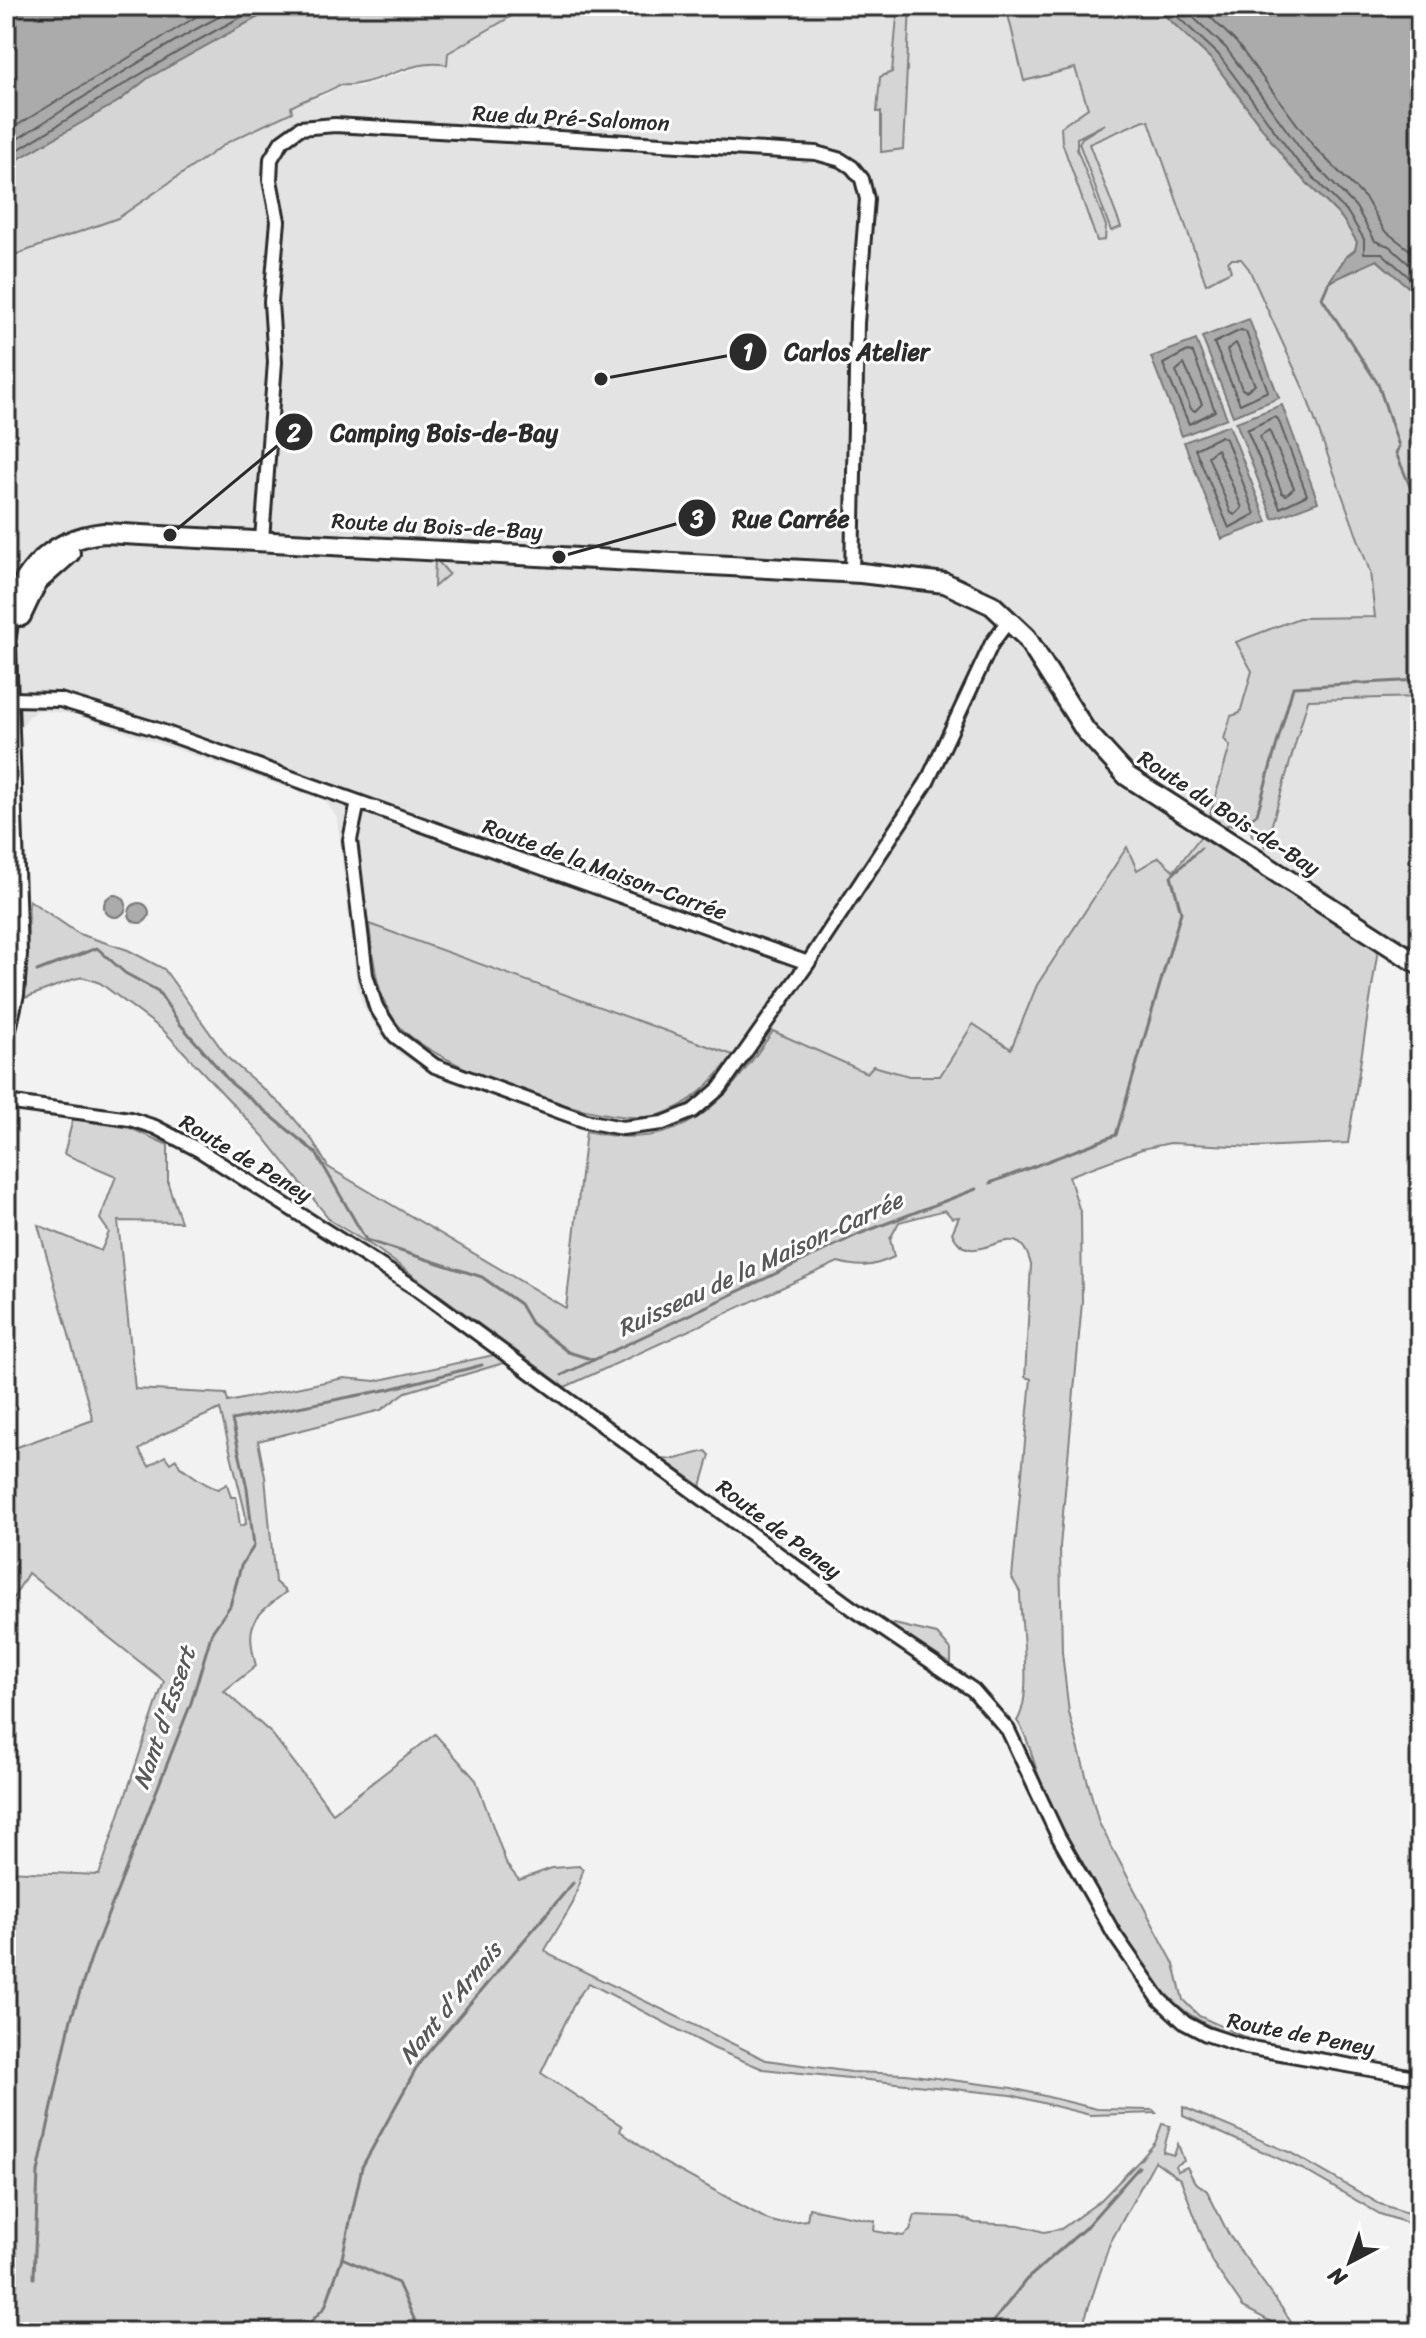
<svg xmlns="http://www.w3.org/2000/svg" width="1426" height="2338" viewBox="0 0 1426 2338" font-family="Sriracha,sans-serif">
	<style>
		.built { fill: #e3e3e3 }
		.green { fill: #d5d5d5; stroke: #808080; stroke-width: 2; fill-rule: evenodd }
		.water { fill: #ababab; stroke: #787878; stroke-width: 2 }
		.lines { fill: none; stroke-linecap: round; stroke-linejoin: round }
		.shore { stroke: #5e5e5e; stroke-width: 2 }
		.stream { stroke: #787878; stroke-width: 3 }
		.street-casing { stroke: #2b2b2b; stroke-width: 18 }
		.secondary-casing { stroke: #2b2b2b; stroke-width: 24 }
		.street { stroke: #fff; stroke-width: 12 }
		.secondary { stroke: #fff; stroke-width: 18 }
		.labels { text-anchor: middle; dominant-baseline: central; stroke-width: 6; stroke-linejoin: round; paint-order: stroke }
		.street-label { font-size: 22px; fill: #2b2b2b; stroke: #fff }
		.water-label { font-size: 24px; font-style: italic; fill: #585858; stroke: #fff }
		.leader { fill: none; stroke: #2b2b2b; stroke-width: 3 }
		.callout-dot { fill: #2b2b2b; stroke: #fff; stroke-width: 3 }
		.mark-label { font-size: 24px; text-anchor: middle; font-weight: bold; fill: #fff }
		.callout-label { font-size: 24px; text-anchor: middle; font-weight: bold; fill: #2b2b2b; stroke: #fff; stroke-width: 6; stroke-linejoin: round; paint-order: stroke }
	</style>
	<rect width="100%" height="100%" fill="#f2f2f2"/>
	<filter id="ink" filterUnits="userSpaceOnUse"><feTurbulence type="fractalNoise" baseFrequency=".0125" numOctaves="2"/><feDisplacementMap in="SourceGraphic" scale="16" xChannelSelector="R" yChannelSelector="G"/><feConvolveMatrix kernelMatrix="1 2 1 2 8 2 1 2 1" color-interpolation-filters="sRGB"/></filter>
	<g filter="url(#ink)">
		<polygon class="built" points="529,6 1006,6 1024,81 1075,68 1088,108 1061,127 1062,142 1097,241 1072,146 1084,126 1145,110 1231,259 1241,259 1249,269 1304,390 1375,591 1375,617 1300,618 1241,648 1252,671 1240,713 1231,716 1230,746 1209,818 1264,852 1308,700 1420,697 1420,977 1201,837 1174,872 1159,857 1137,870 1127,848 1037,985 1011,1049 940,1076 909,1076 873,1066 867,1073 742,1075 716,1105 687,1126 640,1138 605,1135 441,1079 401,1055 380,1034 363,1006 357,986 337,818 325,801 76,715 39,710 29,716 21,728 6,727 6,590 13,575 12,555 6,551 6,258 118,218 228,142 292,112 291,107 298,103 328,94 339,85 361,87 434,62 447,65 447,53"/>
		<g class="green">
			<path d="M278 6H529L448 53 447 65C411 57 376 88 339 85 324 95 307 97 291 107L292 112 228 142 118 218 6 258V166L119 101 148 78Z"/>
			<polygon points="898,6 910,6 903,149 881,152 881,112 877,112 880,77 892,72"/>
			<polygon points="1006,6 1155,6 1212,60 1290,166 1342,218 1357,242 1355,250 1346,257 1329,282 1377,260 1420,297 1420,697 1308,700 1265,848 1264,843 1252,836 1250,824 1227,825 1228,830 1209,818 1230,746 1224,739 1231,716 1240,713 1252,671 1236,642 1299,618 1375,617 1370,572 1304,390 1249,269 1241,259 1231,259 1228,262 1231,271 1206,284 1149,121 1144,120 1089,144 1121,227 1111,231 1079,143 1082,138 1105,124 1077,138 1077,149 1106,226 1105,240 1097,241 1062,142 1061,127 1088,108 1075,68 1024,81"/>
			<polygon points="435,558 449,574 434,587"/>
			<path d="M1200 837 1378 949 1348 1143 1254 1147 1170 1143 1142 1149 1069 1176 1081 1215 1082 1302 1060 1547 1062 1652 1069 1713 1099 1823 1174 1964 1183 2000 1199 2016 1249 2039C1220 2033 1190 2019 1169 1997 1126 1954 1069 1846 1043 1788 1034 1767 1029 1737 1017 1721 1034 1694 1020 1625 1020 1592L1012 1578 1031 1379 1025 1377 1031 1265C1017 1206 974 1279 952 1233L959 1217 952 1218 945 1210 899 1222 890 1239 894 1257C873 1267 860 1268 838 1262L565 1387 377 1249 331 1221 263 1136 164 1031 100 983 83 977 74 979 25 998 29 900 79 934 128 950 164 969 228 1058 286 1109 313 1141 328 1167 566 1308 586 1131C685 1154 721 1106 773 1031L867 1073 873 1066 909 1076H940L973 1024 1011 1049 1037 985 1127 847 1137 870 1159 857 1174 871Z"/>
			<path d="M369 924 733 1055C713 1082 692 1105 659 1115 607 1130 428 1066 396 1022 375 994 373 957 369 924Z"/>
			<path d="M73 1119 130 1128 168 1145V1184L181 1222 118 1221 135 1389 226 1394 228 1402 344 1378 375 1381 498 1354 507 1362 406 1392 381 1410 258 1441 265 1477 275 1582 286 1592C252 1618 245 1623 256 1666L224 1691 272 1734 333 1813 435 1734 476 1780 507 1865 519 1880 552 1868 579 1866 583 1870 573 1903 545 1950 550 1955 766 2060 851 2072 906 2074 1012 2088 1097 2109 1153 2110 1156 2113 1090 2115 1011 2095 763 2069 715 2049 589 1983 577 1998 541 2073 622 2126 620 2131 661 2161 768 2220 779 2223 807 2220 809 2208 875 2221 874 2231 903 2236 910 2231 915 2215 960 2217 975 2223 1019 2225 1044 2232 1061 2229 1100 2201 1141 2159 1155 2143 1162 2124 1170 2126 1163 2152 1174 2155 1178 2144 1184 2161 1175 2166 1178 2171 1187 2167 1194 2181 1207 2191 1229 2235 1299 2332H1290L1243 2307 1212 2262 1181 2180 1155 2161 1110 2243 1085 2318 1074 2332H6V1871L99 1875 164 1681 28 1573 6 1610V1451L93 1420 38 1225 101 1251 109 1232 100 1219 116 1176 64 1154ZM220 1409 245 1512 246 1524 240 1526 236 1497H231L227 1484 218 1489C200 1484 191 1472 180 1467L176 1459 170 1463 165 1456 149 1466 139 1450 161 1435Z"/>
			<polygon points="706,1451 710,1455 701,1486 661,1458 675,1459"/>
			<polygon points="894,1624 937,1634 951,1650 951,1664 892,1626"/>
			<polygon points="1183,2107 1291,2153 1380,2204 1420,2217 1420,2227 1380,2214 1302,2169 1183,2116"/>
		</g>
		<g class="water">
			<polygon points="6,6 278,6 148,78 119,101 6,166"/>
			<polygon points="1155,6 1420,6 1420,297 1377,260 1329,282 1346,257 1355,250 1357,242 1342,218 1290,166 1212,60"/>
			<polygon points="1249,319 1279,398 1233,416 1202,337"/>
			<polygon points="1196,340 1227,418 1182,436 1151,357"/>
			<polygon points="1282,405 1318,502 1273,519 1236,422"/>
			<polygon points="1229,425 1267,522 1222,539 1184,442"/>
			<circle cx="115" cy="906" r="11"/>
			<circle cx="139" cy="913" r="10"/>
		</g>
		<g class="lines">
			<g class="shore">
				<polyline points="1166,6 1218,54 1297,161 1348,213 1364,239 1364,253 1382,253 1420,287"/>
				<polyline points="1181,6 1226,48 1305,155 1356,207 1375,241 1389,246 1420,274"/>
				<polyline points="1199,6 1236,42 1314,147 1366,199 1384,230 1420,258"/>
				<polyline points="6,132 214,6"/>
				<path d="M6 146C84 98 159 46 240 6"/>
				<path d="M6 157C91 106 173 50 263 6"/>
				<polygon points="1241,330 1246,332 1268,391 1240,404 1214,343"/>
				<polygon points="1236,343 1255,385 1246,391 1242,389 1227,350"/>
				<polygon points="1188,351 1193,353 1215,411 1189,424 1163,364"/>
				<polygon points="1184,364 1202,404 1195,411 1191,409 1176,371"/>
				<polygon points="1274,417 1278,419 1307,495 1280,508 1247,430"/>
				<polygon points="1269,430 1294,488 1286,495 1282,493 1260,436"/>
				<polygon points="1221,436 1226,439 1255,514 1229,528 1195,449"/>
				<polygon points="1217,449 1242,508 1235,515 1231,513 1208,456"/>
			</g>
			<g class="stream">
				<polyline points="1329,282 1322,298 1378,384 1399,446 1396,453 1420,510"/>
				<polyline points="1247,830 1246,822 1257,814 1293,687 1420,680"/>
				<polyline points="37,971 97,948 125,973 158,991 180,1024 231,1083 316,1153 366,1240 482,1277 520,1304 531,1323 568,1352 594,1360"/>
				<polyline points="990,1183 1116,1135 1181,912 1171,876 1201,848"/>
				<polyline points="562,1375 859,1234 976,1189"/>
				<polyline points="342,2258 398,2283 420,2332"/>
				<polyline points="34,2278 38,2172 71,2019 91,1958 191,1703 212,1632 230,1606 241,1566 254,1546 247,1488 232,1420 390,1389 482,1365"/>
				<polyline points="301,2332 325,2307 342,2258 362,2167 420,2062 573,1883"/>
				<polyline points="985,2332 1026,2280 1085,2228 1139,2167"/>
			</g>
			<defs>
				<g id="street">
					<polyline points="262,540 275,362 271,302 278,221 270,180 271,159 282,141 300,128 335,125 816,153 841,160 852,167 862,179 867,199 857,323 852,573"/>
					<polyline points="9,699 60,700 152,728 808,963"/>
					<polyline points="358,802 350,840 366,975 376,1007 395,1036 435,1066 586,1121 622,1128 663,1123 693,1111 720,1088 808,963 927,782 992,643 1010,619"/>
					<polyline points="6,1102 130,1119 155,1127 199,1150 417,1289 852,1608 973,1690 1008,1730 1058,1836 1114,1934 1160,2000 1185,2023 1206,2034 1246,2047 1420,2078"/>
				</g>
				<g id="secondary">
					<polyline points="21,616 37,582 70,553"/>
					<path d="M6 636C13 580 46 539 104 533L861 573 945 583 992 605 1026 637 1085 730 1127 776 1420 965"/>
					<polyline points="6,647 17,954 14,994 6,1029"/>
				</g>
			</defs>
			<use href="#street" class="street-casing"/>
			<use href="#secondary" class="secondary-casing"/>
			<use href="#street" class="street"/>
			<use href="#secondary" class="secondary"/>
		</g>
	</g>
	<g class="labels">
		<g class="street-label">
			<text transform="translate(571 118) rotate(3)">Rue du Pré-Salomon</text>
			<text transform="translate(437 526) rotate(3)">Route du Bois-de-Bay</text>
			<text transform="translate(1229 813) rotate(33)">Route du Bois-de-Bay</text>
			<text transform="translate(605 869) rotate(20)">Route de la Maison-Carrée</text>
			<text transform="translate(246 1158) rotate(31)">Route de Peney</text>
			<text transform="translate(779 1529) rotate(37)">Route de Peney</text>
			<text transform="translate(1301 2034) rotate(11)">Route de Peney</text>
		</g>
		<g class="water-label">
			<text transform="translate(760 1264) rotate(-25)">Ruisseau de la Maison-Carrée</text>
			<text transform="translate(164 1718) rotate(-71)">Nant d'Essert</text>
			<text transform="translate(450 2003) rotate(-51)">Nant d'Arnais</text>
		</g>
	</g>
	<path class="leader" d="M601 379L748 352M170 535L294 432M559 557L697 518"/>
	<g class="callout-dot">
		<circle cx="601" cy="379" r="8"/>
		<circle cx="170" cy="535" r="8"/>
		<circle cx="559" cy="557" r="8"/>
		<circle cx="748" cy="352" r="20"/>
		<circle cx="294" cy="432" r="20"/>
		<circle cx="697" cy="518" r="20"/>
	</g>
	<g class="mark-label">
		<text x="748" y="360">1</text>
		<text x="294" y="441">2</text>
		<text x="697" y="527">3</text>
	</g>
	<g class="callout-label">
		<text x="857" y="360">Carlos Atelier</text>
		<text x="444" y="441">Camping Bois-de-Bay</text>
		<text x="791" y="527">Rue Carrée</text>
	</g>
	<rect width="1426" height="2338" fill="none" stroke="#fff" stroke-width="32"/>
	<rect x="16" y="16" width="1394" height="2306" fill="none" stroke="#2b2b2b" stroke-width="3" filter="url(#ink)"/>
	<g transform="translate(1350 2262) rotate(221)" stroke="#ffffff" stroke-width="6" paint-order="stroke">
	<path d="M0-6L14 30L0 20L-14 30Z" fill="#2b2b2b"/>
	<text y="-12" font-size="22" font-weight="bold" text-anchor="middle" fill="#2b2b2b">N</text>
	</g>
</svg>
